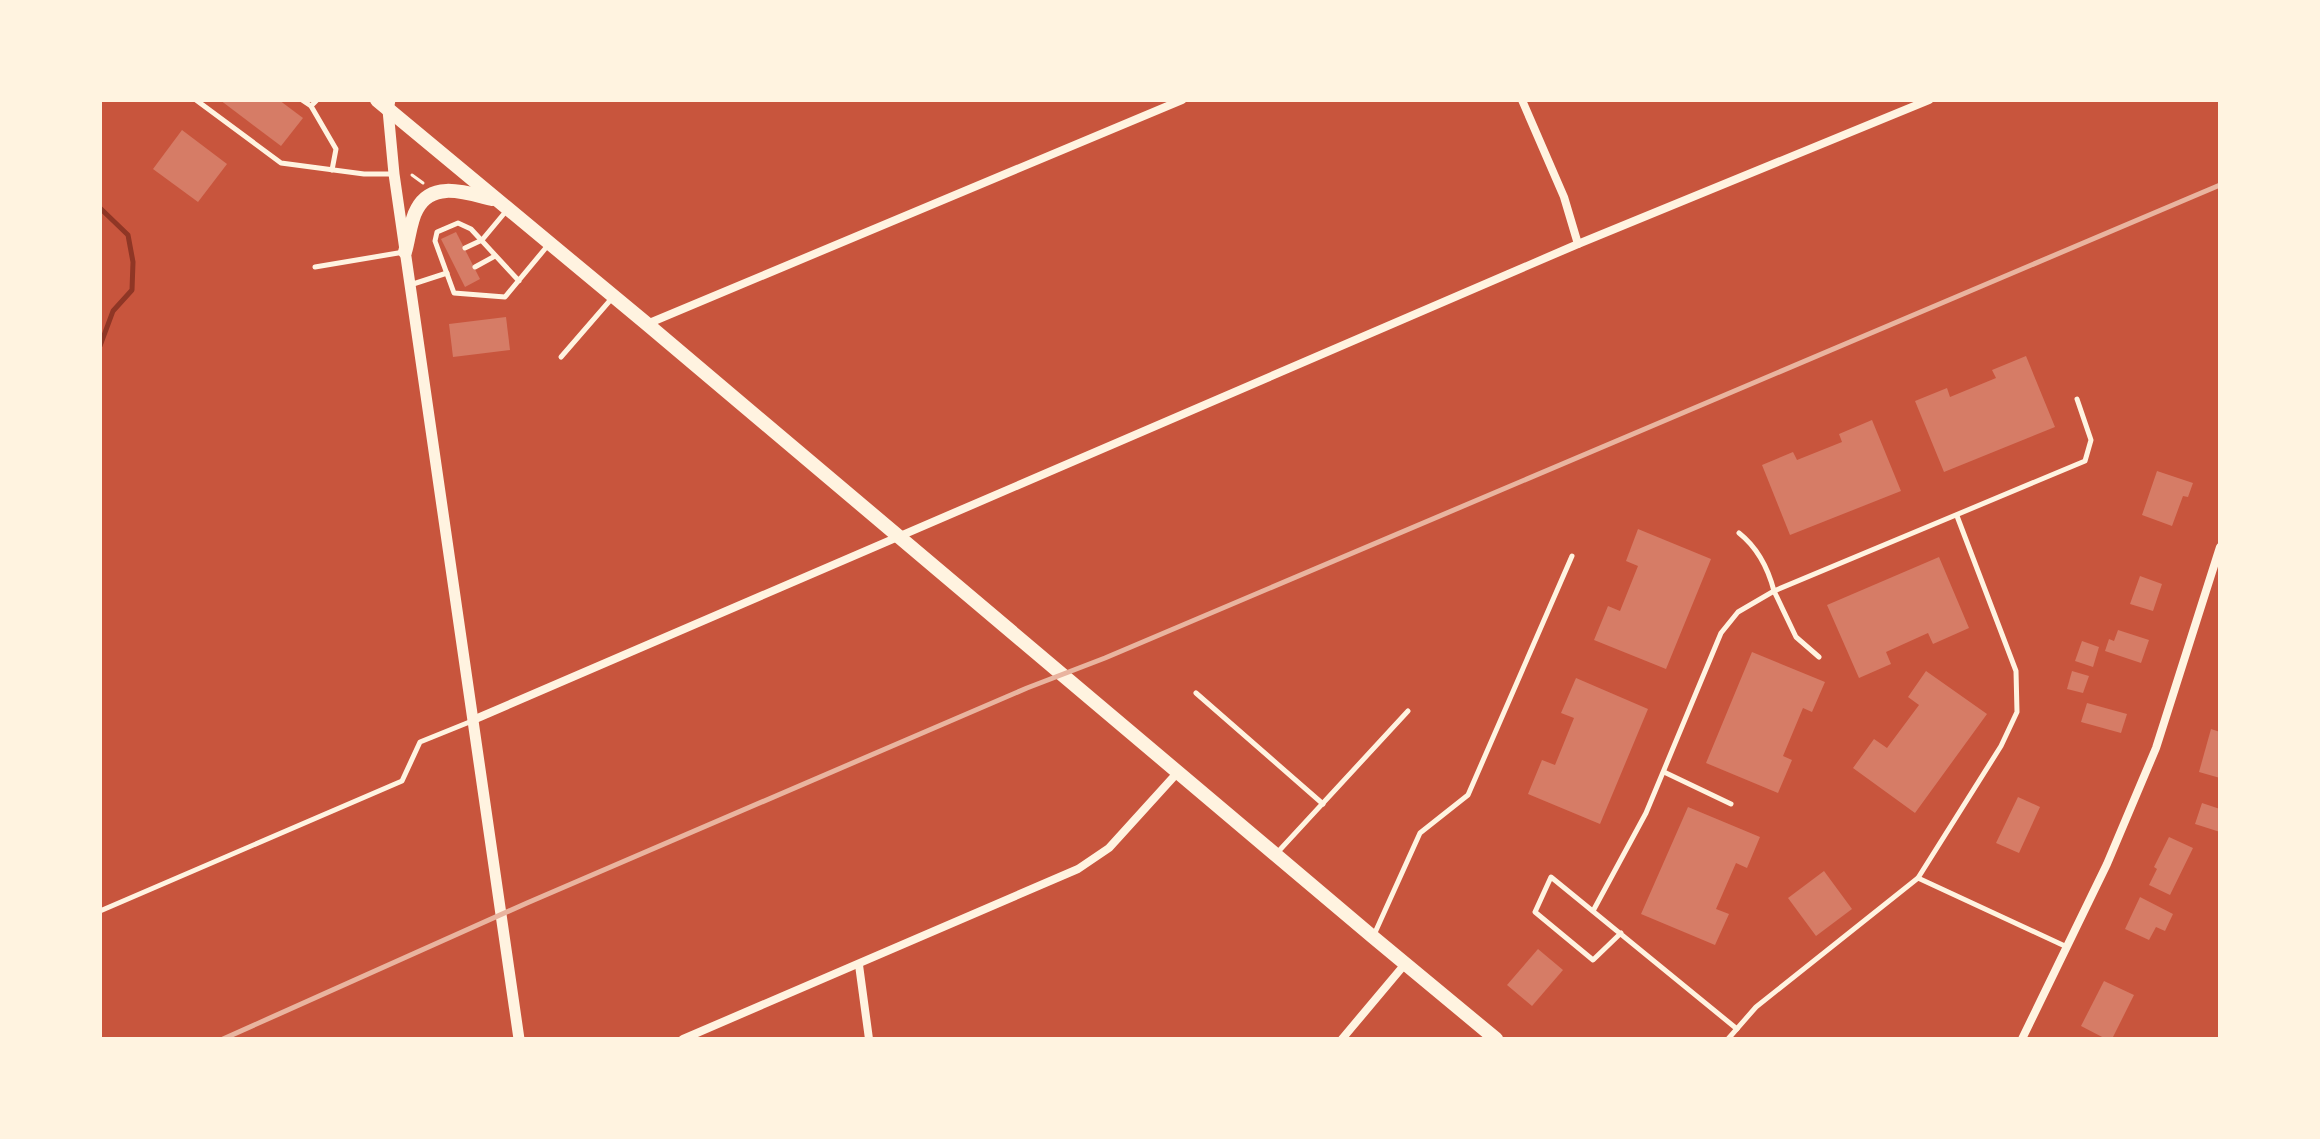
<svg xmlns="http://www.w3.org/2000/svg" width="2320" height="1139" viewBox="0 0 2320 1139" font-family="'Fira Sans',sans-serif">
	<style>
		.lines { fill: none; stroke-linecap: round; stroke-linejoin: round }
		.stream { stroke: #8f3625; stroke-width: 5 }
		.building { fill: #d67c66 }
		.path { stroke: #fff3e0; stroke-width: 3 }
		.service { stroke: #fff3e0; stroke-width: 5 }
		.minor { stroke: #fff3e0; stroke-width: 8 }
		.tertiary { stroke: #fff3e0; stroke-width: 11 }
		.primary { stroke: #fff3e0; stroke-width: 14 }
		.rail { stroke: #e9b49f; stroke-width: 5 }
	</style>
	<rect width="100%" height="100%" fill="#c8553d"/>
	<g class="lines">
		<polyline class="stream" points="100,208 128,235 133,262 132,290 113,311 100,346"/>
	</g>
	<g class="building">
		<polygon points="220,100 279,100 303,118 281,146"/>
		<polygon points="182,130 227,164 198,202 153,169"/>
		<polygon points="456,232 480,279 465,287 441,239"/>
		<polygon points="506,317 510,350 453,357 449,324"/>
		<polygon points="2026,356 2055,427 1944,472 1915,401 1947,388 1950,397 1996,378 1992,370"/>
		<polygon points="1872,420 1901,491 1790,535 1762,465 1793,452 1797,460 1842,442 1839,434"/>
		<polygon points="2157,471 2193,483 2188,497 2183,496 2172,526 2142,515"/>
		<polygon points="1638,529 1711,559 1666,669 1594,640 1608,606 1620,611 1638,566 1626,561"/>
		<polygon points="1939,557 1969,628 1933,644 1928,633 1886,652 1891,664 1859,678 1827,605"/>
		<polygon points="2140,576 2162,584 2153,611 2130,604"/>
		<polygon points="2118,630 2149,640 2141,663 2105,651 2109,639 2114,641"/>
		<polygon points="2082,641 2099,647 2093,667 2075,661"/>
		<polygon points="1752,652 1825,682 1812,712 1803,708 1783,756 1792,760 1778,793 1706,763"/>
		<polygon points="1926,671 1987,714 1915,813 1853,768 1874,739 1887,748 1919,705 1908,697"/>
		<polygon points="2072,671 2089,676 2083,693 2067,689"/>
		<polygon points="1576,678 1648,709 1600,824 1528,794 1542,760 1555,765 1574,718 1561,713"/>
		<polygon points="2087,703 2127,714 2121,733 2081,722"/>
		<polygon points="2211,729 2220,732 2220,778 2199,772"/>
		<polygon points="2018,797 2040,807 2019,853 1996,843"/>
		<polygon points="2202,803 2220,809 2220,832 2195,824"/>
		<polygon points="1688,807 1760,837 1747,868 1736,863 1716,909 1729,914 1715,945 1641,914"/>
		<polygon points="2169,837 2193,848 2170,895 2149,885 2157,869 2154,867"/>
		<polygon points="1824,871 1852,909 1816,936 1788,898"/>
		<polygon points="2140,897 2173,914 2165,931 2156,927 2149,940 2125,929"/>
		<polygon points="1538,949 1563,970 1532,1006 1507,985"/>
		<polygon points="2104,981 2134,995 2112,1039 2106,1039 2081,1026"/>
	</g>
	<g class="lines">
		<polyline class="path" points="412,175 423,183"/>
		<g class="service">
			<polyline points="196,100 281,163 364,174 393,174"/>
			<polyline points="302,100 311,106 336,149 332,170"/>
			<polyline points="311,106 317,100"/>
			<polyline points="465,248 482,240 507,210"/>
			<polyline points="315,267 404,252"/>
			<polyline points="475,267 495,256"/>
			<polyline points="519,281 471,229 458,223 437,232 435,241 454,293 505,297 549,244"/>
			<polyline points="410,285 447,273"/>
			<polyline points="561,357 613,297"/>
			<path d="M1739 533C1758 548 1768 568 1774 591L2085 461 2091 440 2077 399"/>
			<polyline points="1196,693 1323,804"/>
			<polyline points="1664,772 1731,804"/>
			<polyline points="1276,854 1408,711"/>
			<polyline points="1918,878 2001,746 2017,712 2016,671 1957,516"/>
			<polyline points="100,911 402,781 420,742 472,721"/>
			<polyline points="1593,911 1646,813 1721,633 1738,612 1774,591 1796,637 1819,657"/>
			<polyline points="1621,933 1593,960 1535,912 1551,877 1737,1029"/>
			<polyline points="1373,937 1420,833 1468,795 1572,556"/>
			<polyline points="1728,1039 1756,1007 1918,878 2067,947"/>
		</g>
		<g class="minor">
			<polyline points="1522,100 1564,197 1578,244"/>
			<polyline points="647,324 1182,100"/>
			<polyline points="473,720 1578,244 1929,100"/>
			<polyline points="859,965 869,1039"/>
			<polyline points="683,1039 1078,869 1109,848 1178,772"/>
			<polyline points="1342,1039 1405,964"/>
			<polyline points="2022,1039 2107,864 2156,748 2220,547"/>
		</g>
		<polyline class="tertiary" points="390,100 388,110 394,174 519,1039"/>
		<g class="primary">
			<polyline points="377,100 647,324 1373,937 1496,1039"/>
			<path d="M405 252C409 239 410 221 417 209 432 180 467 193 492 199"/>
		</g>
		<polyline class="rail" points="223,1039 527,903 1027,688 1105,658 2220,185"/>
	</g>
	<rect width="2320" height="1139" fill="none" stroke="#fff3e0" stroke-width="204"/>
</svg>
